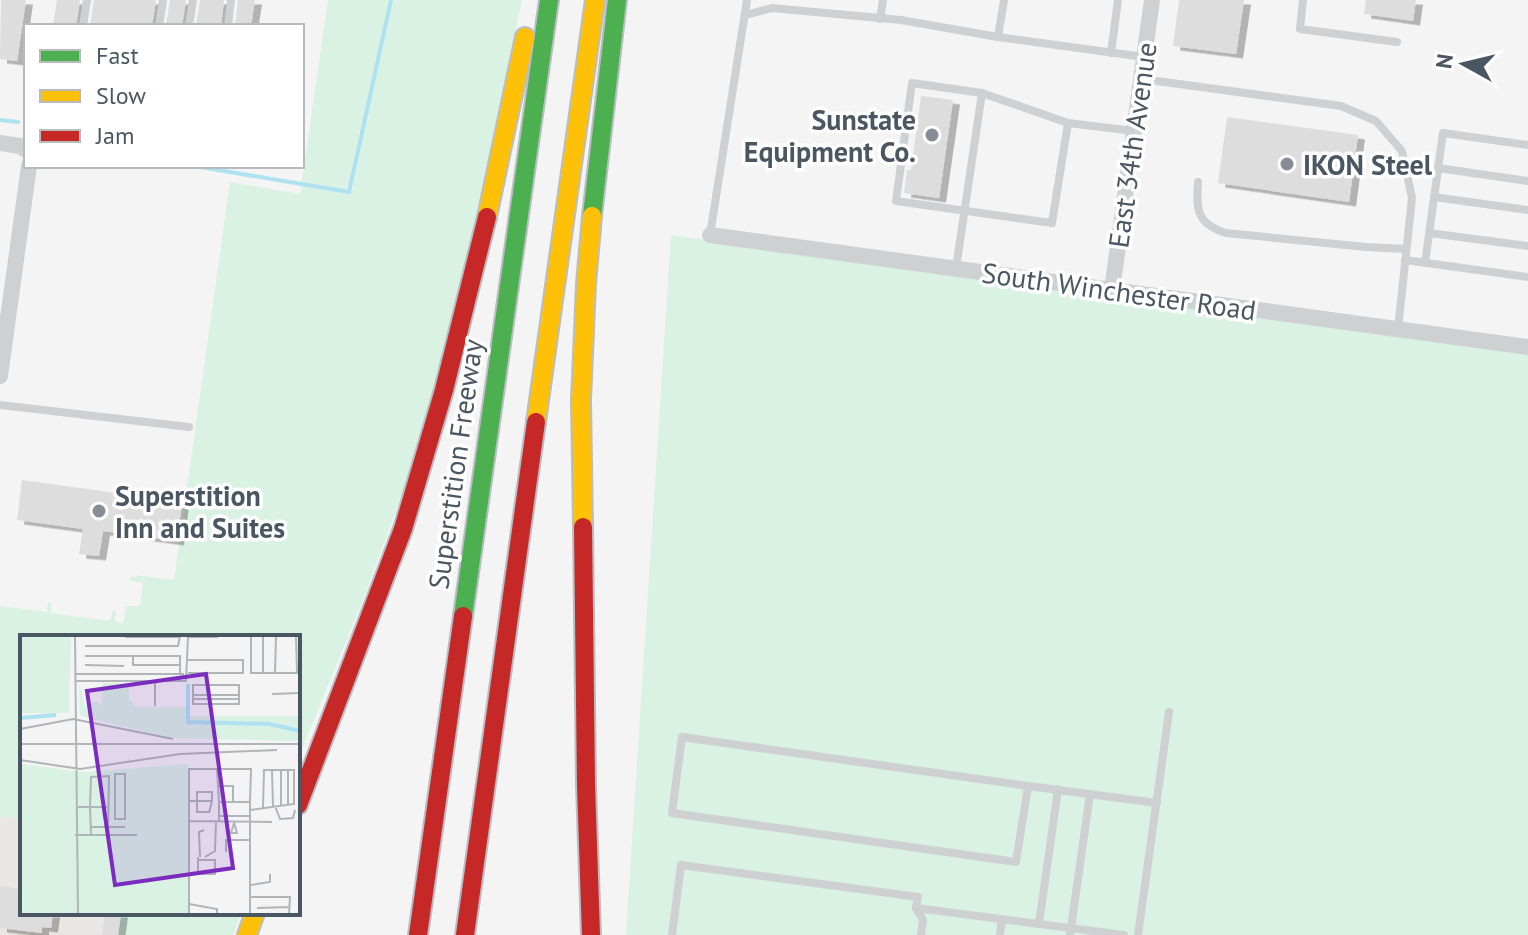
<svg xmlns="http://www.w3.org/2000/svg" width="1528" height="935" viewBox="0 0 1528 935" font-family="'PT Sans',sans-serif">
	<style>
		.commercial { fill: #e8e7e3 }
		.green { fill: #d9f2e3 }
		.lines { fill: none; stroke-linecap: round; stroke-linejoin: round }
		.stream { stroke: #aee2f0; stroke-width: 4 }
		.building { fill: #ddddde; filter: url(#shadow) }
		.fast-casing { stroke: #b9bec3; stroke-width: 22 }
		.slow-casing { stroke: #b9bec3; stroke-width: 22 }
		.jam-casing { stroke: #b9bec3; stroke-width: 22 }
		.lane { stroke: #ced0d2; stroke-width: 8 }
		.street { stroke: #ced0d2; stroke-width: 16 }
		.fast { stroke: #4caf50; stroke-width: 18 }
		.slow { stroke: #ffc107; stroke-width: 18 }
		.jam { stroke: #c62828; stroke-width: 18 }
		.poi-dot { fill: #868d94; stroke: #fff; stroke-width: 3 }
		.labels { text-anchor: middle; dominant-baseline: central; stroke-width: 7; stroke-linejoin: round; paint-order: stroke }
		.poi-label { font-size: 28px; font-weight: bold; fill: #4a5661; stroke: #fff; text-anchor: start }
		.street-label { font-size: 28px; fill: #4a5661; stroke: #fff }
		.inset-river { fill: none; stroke: #aee2f0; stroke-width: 4 }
		.inset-road { fill: none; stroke: #b0b5b9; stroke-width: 2 }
		.view { fill: #7b2cbf; fill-opacity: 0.15; stroke: #7b2cbf; stroke-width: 4 }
		.inset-edge { fill: none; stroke: #4a5661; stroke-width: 4 }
	</style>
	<defs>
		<filter id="shadow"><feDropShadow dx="7" dy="4.5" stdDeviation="0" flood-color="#0004"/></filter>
	</defs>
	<rect width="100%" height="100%" fill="#f4f4f4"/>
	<polygon class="commercial" points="0,815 22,818 22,913 144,913 141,935 0,935"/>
	<g class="green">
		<polygon points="328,0 522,0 473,229 423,437 364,597 298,759 298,637 22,637 22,819 0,816 0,606 47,612 48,603 51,602 51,613 110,621 113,610 116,611 115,622 123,623 126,606 140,606 143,583 131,581 130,577 135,577 135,575 174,580 230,182 300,194"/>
		<polygon points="671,235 1528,350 1528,935 626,935"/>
		<polygon points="119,913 241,913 233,935 116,935"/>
	</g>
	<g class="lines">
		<g class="stream">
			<polyline points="0,120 18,122"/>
			<polyline points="194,166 349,192 391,0"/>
		</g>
	</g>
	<g class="building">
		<polygon points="1,0 26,0 17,61 0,59"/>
		<polygon points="57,0 80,0 76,26 53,26"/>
		<polygon points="94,0 156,0 152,26 90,26"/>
		<polygon points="170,0 186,0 182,26 166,26"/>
		<polygon points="200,0 224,0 221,26 196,26"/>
		<polygon points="238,0 255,0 251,26 235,26"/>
		<polygon points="1179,0 1244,0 1236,54 1173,46"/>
		<polygon points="1366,0 1416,0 1413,21 1364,14"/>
		<polygon points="921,96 953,100 939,198 904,193 907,170 911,170"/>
		<polygon points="1227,117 1358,135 1349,202 1218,183"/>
		<polygon points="22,480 182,502 177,541 103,531 99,556 79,554 83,529 17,520"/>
		<polygon points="0,886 22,889 22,913 53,913 51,928 42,927 42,933 0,928"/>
		<polygon points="105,913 121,913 118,935 102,935"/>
	</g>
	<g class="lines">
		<defs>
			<g id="fast">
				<polyline points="592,216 617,0"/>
				<polyline points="463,616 549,0"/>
			</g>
			<g id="slow">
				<polyline points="487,217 525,37"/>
				<polyline points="536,422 595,0"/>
				<polyline points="583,527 581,400 586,284 592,216"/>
				<polyline points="247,935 255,913"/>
			</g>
			<g id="jam">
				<polyline points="583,527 586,785 591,935"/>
				<polyline points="298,805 403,529 444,390 487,217"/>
				<polyline points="418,935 463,616"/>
				<polyline points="465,935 536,422"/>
			</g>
		</defs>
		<use href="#fast" class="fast-casing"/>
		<use href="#slow" class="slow-casing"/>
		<use href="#jam" class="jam-casing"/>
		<g class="lane">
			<polyline points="1004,0 998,37 1144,57"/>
			<polyline points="1303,0 1300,29 1397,42"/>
			<polyline points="745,15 772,8 901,20 998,37"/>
			<polyline points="880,19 883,0"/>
			<polyline points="83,26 87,0"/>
			<polyline points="159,26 163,0"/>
			<polyline points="189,26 193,0"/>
			<polyline points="228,26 231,0"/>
			<polyline points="1111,53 1118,0"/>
			<polyline points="1142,79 1341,106 1376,121 1402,151 1412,198 1398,329"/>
			<polyline points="982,93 912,83 896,201 1052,223 1068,123"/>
			<polyline points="1438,168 1528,181"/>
			<path d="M1198 182C1196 210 1197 224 1226 233L1366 247 1406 249"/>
			<polyline points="1434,197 1528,210"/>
			<polyline points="1429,233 1528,246"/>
			<polyline points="710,235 747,0"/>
			<polyline points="1405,260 1528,277"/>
			<polyline points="1425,263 1443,133 1528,145"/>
			<polyline points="956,268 982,93 1068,123 1134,131"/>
			<polyline points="0,405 189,427"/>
			<polygon points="682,737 1028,786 1016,862 672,813"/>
			<polyline points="1028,786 1157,803"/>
			<polyline points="916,908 923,920 921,935"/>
			<polyline points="1039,924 1058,789"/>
			<polyline points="672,935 681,865 918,897 916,908 1124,935"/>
			<polyline points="1000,935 1002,919"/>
			<polyline points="1070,935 1090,794"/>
			<polyline points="1138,935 1169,712"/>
		</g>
		<g class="street">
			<polyline points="0,143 20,146 26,150"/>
			<polyline points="710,235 1528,347"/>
			<polyline points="1112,290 1152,0"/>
			<polyline points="0,376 29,166"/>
		</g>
		<use href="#fast" class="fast"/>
		<use href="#slow" class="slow"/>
		<use href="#jam" class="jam"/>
	</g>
	<g class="poi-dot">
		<circle cx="932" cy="135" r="8"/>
		<circle cx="1287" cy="164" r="8"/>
		<circle cx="99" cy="511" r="8"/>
	</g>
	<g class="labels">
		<g class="poi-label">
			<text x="916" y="119" text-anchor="end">Sunstate<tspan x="916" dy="32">Equipment Co.</tspan></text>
			<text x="1303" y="164">IKON Steel</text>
			<text x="115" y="495">Superstition<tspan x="115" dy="32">Inn and Suites</tspan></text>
		</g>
		<g class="street-label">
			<text transform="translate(1132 145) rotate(-82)">East 34th Avenue</text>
			<text transform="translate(1119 291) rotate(8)">South Winchester Road</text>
			<text transform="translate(455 464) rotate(-82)">Superstition Freeway</text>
		</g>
	</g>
	<g transform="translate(20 635)">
		<rect width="280" height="280" fill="#f4f4f4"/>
		<path d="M0 1H51L49 78H0ZM59 48 65 71 77 66 81 72 83 48H109V64L116 72H167V81H280V106L152 103 60 81ZM0 129 64 137 168 129 169 279H0Z" fill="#d9f2e3"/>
		<path class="inset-river" d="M168 49V87L250 89 280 96M0 83 36 80"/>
		<path class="inset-road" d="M55 1 58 279M231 1V38H277L276 1M105 2H160M168 2H198M65 11H158L160 1M65 21H160V39M113 21V30H160M168 25H223V38H168M65 30 104 31M243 38V1M255 38 256 1M55 39H164M56 46H166L168 1M135 46V71M173 50H219V69H173ZM252 59 280 58M173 60H219M173 64H219M0 94 53 84 153 104M0 109H280M0 125 60 134 160 119 257 115M197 134 199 167M268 134V169M252 135 253 171M261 135V170M95 139H105V184H95ZM199 151H213V167M169 166H192L189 178M255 171 260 184 273 183 275 175M58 172H70L71 200M87 172H70L71 142 89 141 88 200M230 175 274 169V135H244L243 173M189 177H177V157H192V166M199 181H230M169 186 252 187M199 186V167H230V279M214 187 217 198H211L214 188M71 192H105M55 200H117M206 217V205H230M178 222V239H195V225H178M180 222 179 197 184 195M185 222 195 216 196 186M231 250 250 247V239M230 262H270L269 279M169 269 197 274V279M237 273 269 272M169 279V134H231L230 167"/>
		<path class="view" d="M186 39 213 233 95 250 67 56Z"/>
		<rect width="280" height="280" class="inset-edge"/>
	</g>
	<rect x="24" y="24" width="280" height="144" fill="#ffffff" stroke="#b7bbc0" stroke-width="2"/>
	<rect x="40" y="50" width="40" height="12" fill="#4caf50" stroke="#b7bbc0" stroke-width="2"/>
	<text x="96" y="64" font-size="24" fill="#4a5661">Fast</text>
	<rect x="40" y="90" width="40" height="12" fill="#ffc107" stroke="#b7bbc0" stroke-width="2"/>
	<text x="96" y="104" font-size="24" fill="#4a5661">Slow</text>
	<rect x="40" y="130" width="40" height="12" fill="#c62828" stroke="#b7bbc0" stroke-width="2"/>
	<text x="96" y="144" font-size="24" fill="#4a5661">Jam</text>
	<g transform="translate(1464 64) rotate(278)" stroke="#ffffff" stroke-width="6" paint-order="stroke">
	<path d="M0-6L14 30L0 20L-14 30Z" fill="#4a5661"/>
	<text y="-12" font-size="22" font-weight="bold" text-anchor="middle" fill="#4a5661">N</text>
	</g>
</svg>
